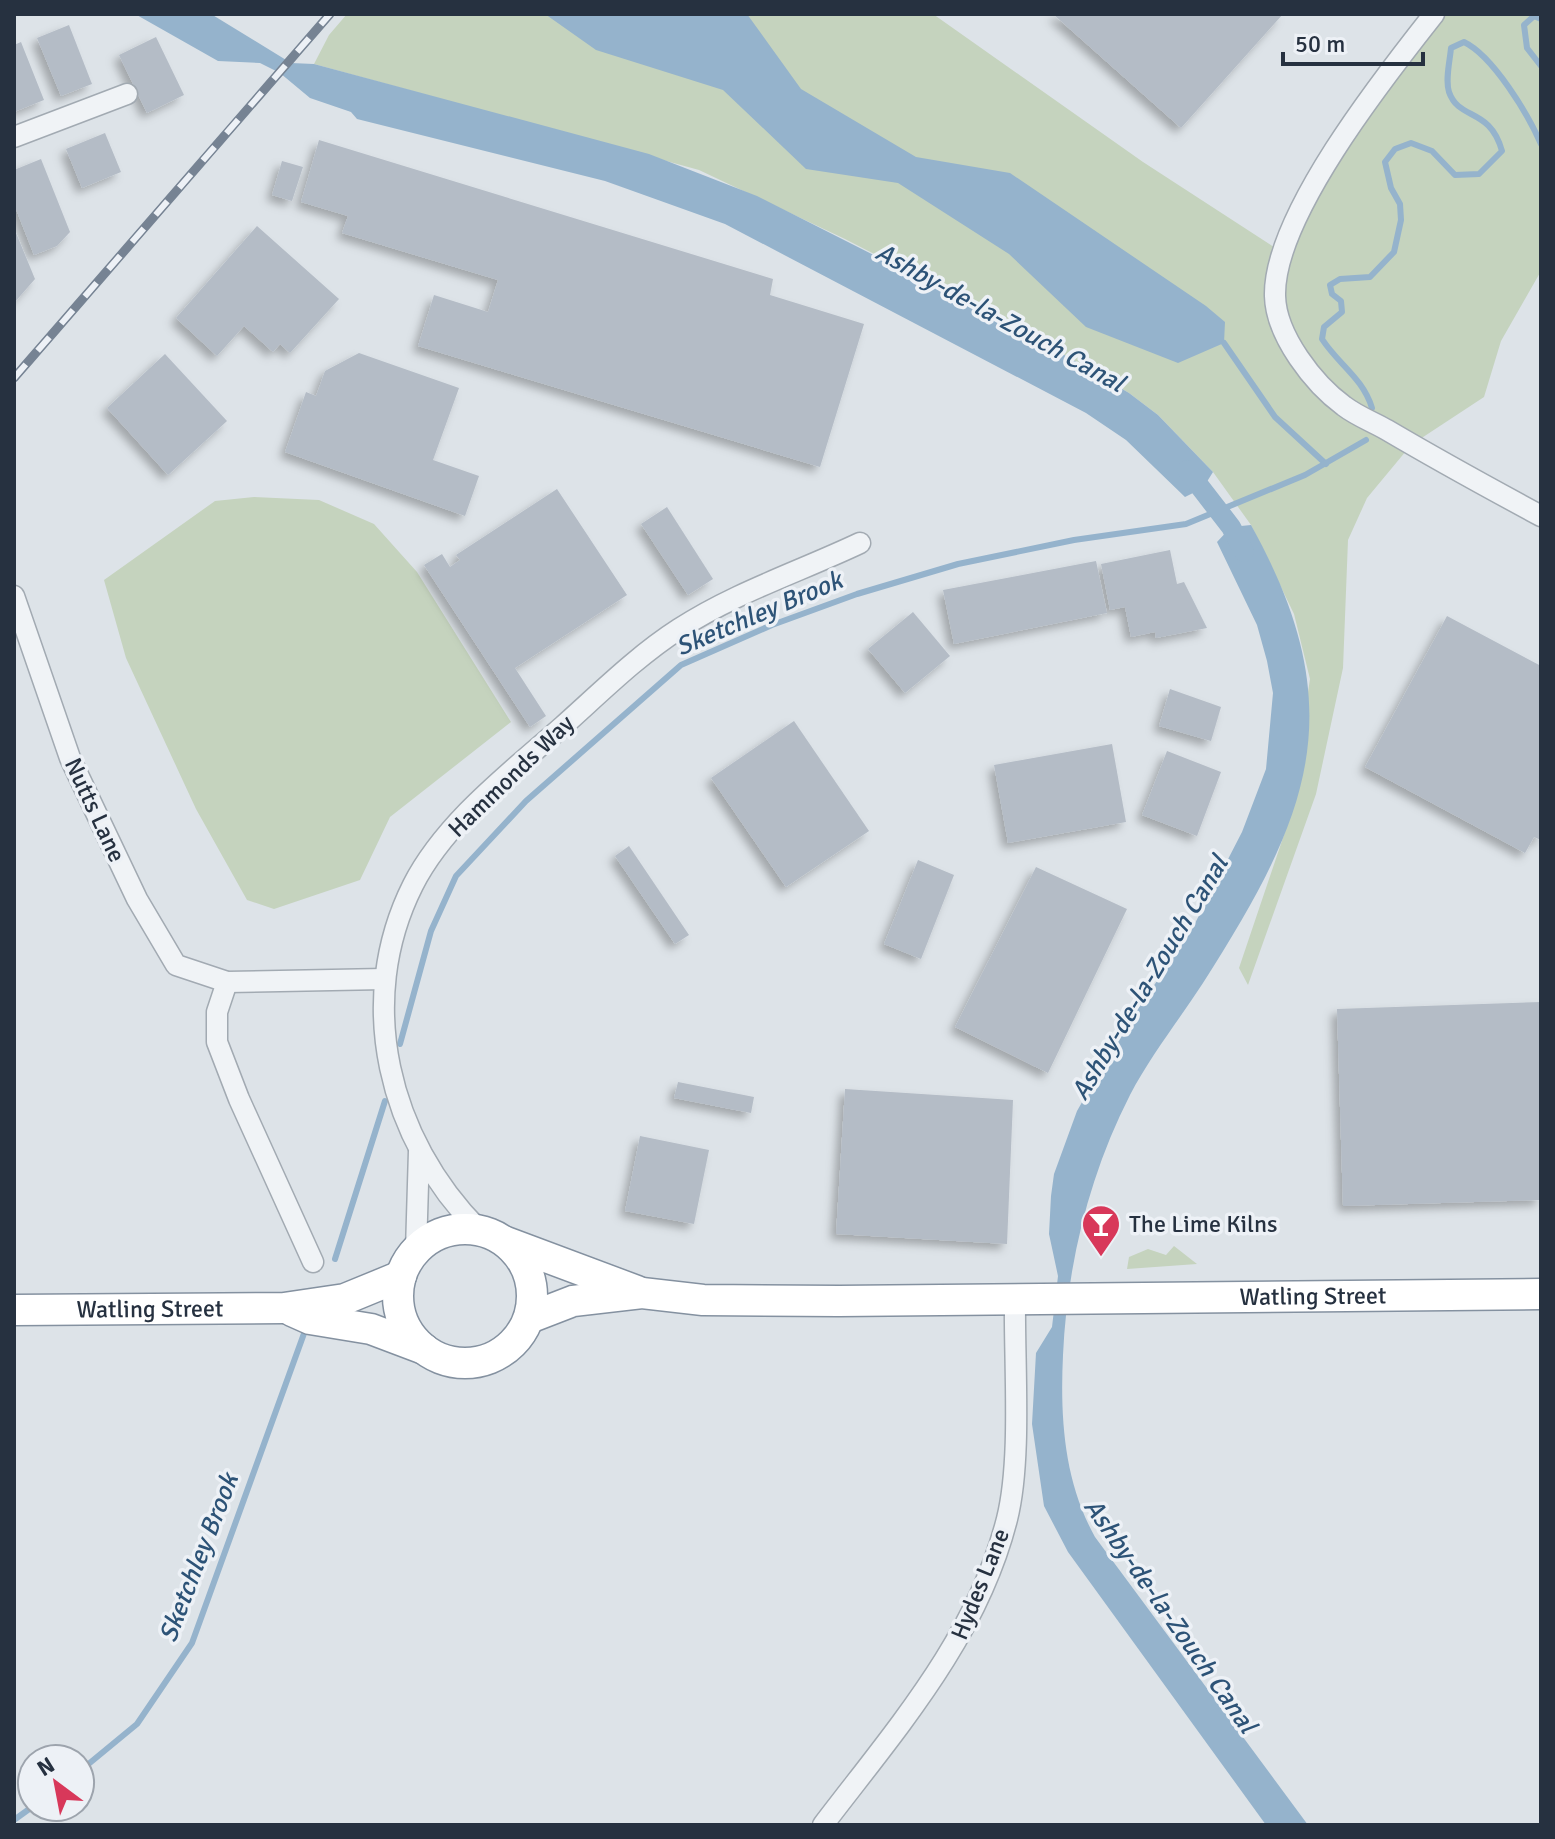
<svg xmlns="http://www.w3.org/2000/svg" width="1555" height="1839" viewBox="0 0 1555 1839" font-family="Signika,sans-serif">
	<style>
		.green { fill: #c5d3be }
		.water { fill: #95b3cc }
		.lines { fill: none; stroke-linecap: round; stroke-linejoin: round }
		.stream { stroke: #95b3cc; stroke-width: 6 }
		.canal { stroke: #95b3cc; stroke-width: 20 }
		.building { fill: #b4bcc6; filter: url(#shadow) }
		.minor-casing { stroke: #a2aab2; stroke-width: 23 }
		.highway-casing { stroke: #8491a0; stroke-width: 33 }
		.minor { stroke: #f0f3f6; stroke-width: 20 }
		.highway { stroke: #fff; stroke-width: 30 }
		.rail-casing { stroke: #768393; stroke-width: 9 }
		.rail { stroke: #edf1f6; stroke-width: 6; stroke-dasharray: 18; stroke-linecap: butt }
		.labels { text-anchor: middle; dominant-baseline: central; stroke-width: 7; stroke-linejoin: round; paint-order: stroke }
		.street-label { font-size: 24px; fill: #263140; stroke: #edf1f6 }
		.poi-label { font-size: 24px; fill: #263140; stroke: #edf1f6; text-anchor: start }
		.water-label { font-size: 26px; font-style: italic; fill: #2d5377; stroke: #edf1f6 }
	</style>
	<defs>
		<filter id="shadow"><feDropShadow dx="-5.5" dy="5.5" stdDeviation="4" flood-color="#0004"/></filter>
	</defs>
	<rect width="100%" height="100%" fill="#dde3e8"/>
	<g class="green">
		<polygon points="347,14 933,14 1143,162 1280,251 1434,14 1541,14 1541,271 1501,341 1484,397 1411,445 1367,498 1348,540 1343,668 1316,794 1248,985 1239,968 1288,823 1310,679 1294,614 1251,525 1213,472 1158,415 1129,393 1022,330 845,239 699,170 314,64 329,35"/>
		<polygon points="254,497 319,500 374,524 417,572 511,722 390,817 360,880 274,909 247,900 196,809 126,658 104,580 215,501"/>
		<polygon points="1174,1246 1197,1264 1127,1269 1129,1257 1148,1249 1166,1255"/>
	</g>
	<g class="water">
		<polygon points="135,14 211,14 291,63 314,64 649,154 757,196 1022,330 1129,393 1158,415 1213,472 1203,488 1185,497 1126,440 1086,413 725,224 605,181 357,119 351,112 310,98 280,73 260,63 218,61"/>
		<polygon points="545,14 747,14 801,89 916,157 1010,173 1206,306 1225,322 1224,343 1178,363 1086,327 1009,254 898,183 806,169 723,90 596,50"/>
		<path d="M1251 525C1354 710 1310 816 1203 983 1179 1020 1151 1055 1130 1095 1089 1175 1067 1266 1063 1355 1060 1418 1064 1481 1095 1537L1308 1825H1266L1068 1552 1044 1506 1032 1424 1036 1353 1052 1327 1058 1276 1049 1234 1051 1196 1054 1174 1077 1111 1122 1032 1190 933 1242 832 1266 769 1273 693 1267 661 1257 625 1217 542 1231 527Z"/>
	</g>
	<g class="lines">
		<g class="stream">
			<polyline points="1541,19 1534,16 1524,25 1527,48 1541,66"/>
			<polyline points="1224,343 1275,417 1326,464"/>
			<path d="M1372 408C1363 378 1338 364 1322 339L1324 327 1342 312 1341 301 1332 294 1330 285 1340 279 1370 277 1394 252 1401 220 1400 204 1391 188 1385 162 1395 149 1411 143 1432 151 1455 175 1479 174 1502 151C1490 107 1459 121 1449 92 1445 80 1450 60 1451 48L1464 42C1493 56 1528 114 1541 144"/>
			<polyline points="400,1044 431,931 456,876 526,801 681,665 772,625 857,594 958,564 1074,540 1186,524 1305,475 1366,440"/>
			<polyline points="335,1259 385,1101"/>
			<polyline points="80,1771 137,1724 192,1643 306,1328"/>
			<polyline points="14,1820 32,1807"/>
		</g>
		<polyline class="canal" points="1187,470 1231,527 1244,552"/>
	</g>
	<g class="building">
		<polygon points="1053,14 1283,14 1181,128"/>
		<polygon points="69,25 92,84 61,96 37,38"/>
		<polygon points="156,37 184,95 147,113 119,55"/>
		<polygon points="21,42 44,100 14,112 14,45"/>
		<polygon points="105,133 121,172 82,188 66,149"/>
		<polygon points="319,140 773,279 770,295 864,324 820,467 418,346 434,295 488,312 498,280 342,233 348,216 301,202"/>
		<polygon points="41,159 70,232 57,246 34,255 14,204 14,170"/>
		<polygon points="282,161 303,167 292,201 272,195"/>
		<polygon points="257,226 339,299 290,353 280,344 273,352 244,326 217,356 176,318"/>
		<polygon points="14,228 35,279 14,303"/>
		<polygon points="359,353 459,388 433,460 479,476 465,516 285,452 306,392 316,396 325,371"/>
		<polygon points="165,354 227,421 168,475 107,408"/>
		<polygon points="557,489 627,595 515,668 546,716 530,727 424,565 442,554 450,567 460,560 456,555"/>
		<polygon points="667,507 713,579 688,595 641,524"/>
		<polygon points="1170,550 1177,584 1184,582 1207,628 1156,638 1155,632 1131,637 1125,607 1110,610 1101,564"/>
		<polygon points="1096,561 1107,613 954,644 943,590"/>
		<polygon points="913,612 950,656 905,693 868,649"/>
		<polygon points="1447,616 1541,666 1541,840 1534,837 1525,853 1365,767"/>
		<polygon points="1170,689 1221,707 1211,741 1159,726"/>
		<polygon points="794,721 869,831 786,887 711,778"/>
		<polygon points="1112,744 1126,822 1008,843 994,765"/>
		<polygon points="1167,751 1221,772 1197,836 1142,815"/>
		<polygon points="629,846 689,935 675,944 615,856"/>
		<polygon points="918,860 954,875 921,959 884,944"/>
		<polygon points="1036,867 1127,909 1048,1073 955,1027"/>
		<polygon points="1541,1002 1541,1200 1343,1206 1337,1009"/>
		<polygon points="678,1082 754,1097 751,1113 674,1098"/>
		<polygon points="845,1089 1013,1100 1007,1244 836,1234"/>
		<polygon points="640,1136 709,1150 694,1224 625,1211"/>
	</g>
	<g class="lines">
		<defs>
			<g id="minor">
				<path d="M1434 14C1385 76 1273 217 1275 296 1276 336 1314 384 1344 406 1357 416 1373 422 1387 430 1438 460 1489 488 1541 516"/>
				<polyline points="14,137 127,94"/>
				<polyline points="14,596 70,758 137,899 176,965 227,982 384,979"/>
				<polyline points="227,982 217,1012 217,1042 239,1099 313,1262"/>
				<path d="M479 1230C389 1140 354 1002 413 885 445 822 511 772 563 726 600 693 637 656 679 629 734 593 801 571 860 543"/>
				<polyline points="416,1250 419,1151"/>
				<path d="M823 1825C896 1729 977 1638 1007 1519 1022 1459 1014 1364 1015 1300"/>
			</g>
			<g id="highway">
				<circle cx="465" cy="1296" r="67"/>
				<polyline points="506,1242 637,1291"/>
				<path id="s1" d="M14 1310 284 1308 345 1299 401 1276"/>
				<polyline points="292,1311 310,1319 371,1329 424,1349"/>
				<path id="s2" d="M529 1318 573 1301 642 1293 703 1300 839 1301 1541 1294"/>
			</g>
		</defs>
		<use href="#minor" class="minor-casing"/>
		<use href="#highway" class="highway-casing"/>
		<use href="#minor" class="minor"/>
		<use href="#highway" class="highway"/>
		<defs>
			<polyline id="rail" points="14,378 330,14"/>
		</defs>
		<use href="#rail" class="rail-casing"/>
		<use href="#rail" class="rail"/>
	</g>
	<defs>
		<symbol id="bar-pin" viewBox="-11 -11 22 30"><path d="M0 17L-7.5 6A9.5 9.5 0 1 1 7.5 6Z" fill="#d8385a" stroke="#edf1f6"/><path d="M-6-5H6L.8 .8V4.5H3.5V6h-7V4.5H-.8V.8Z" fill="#fff"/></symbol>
	</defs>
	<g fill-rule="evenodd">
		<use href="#bar-pin" x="1079" y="1202" width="44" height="60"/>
	</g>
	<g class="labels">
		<g class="street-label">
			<text transform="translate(511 776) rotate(-44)">Hammonds Way</text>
			<text transform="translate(95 810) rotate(65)">Nutts Lane</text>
			<text stroke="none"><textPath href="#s2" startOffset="788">Watling Street</textPath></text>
			<text stroke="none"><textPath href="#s1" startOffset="136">Watling Street</textPath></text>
			<text transform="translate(980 1584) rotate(-68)">Hydes Lane</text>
		</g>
		<g class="poi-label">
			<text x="1129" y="1224">The Lime Kilns</text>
		</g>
		<g class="water-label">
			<text transform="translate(1000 318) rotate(29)">Ashby-de-la-Zouch Canal</text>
			<text transform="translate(759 614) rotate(-23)">Sketchley Brook</text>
			<text transform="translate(1150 978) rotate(-59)">Ashby-de-la-Zouch Canal</text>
			<text transform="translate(199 1558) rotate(-69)">Sketchley Brook</text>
			<text transform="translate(1170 1616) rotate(55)">Ashby-de-la-Zouch Canal</text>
		</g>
	</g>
	<rect width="1555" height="1839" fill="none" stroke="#263140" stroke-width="32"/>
	<g transform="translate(56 1783) rotate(328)"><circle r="38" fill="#edf1f6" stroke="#9da4ad" stroke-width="2"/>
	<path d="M0-6L14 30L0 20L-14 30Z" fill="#d8385a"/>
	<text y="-12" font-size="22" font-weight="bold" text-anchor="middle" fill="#263140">N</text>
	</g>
	<path d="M1283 52v12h140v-12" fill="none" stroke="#263140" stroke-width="4"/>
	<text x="1295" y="52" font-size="24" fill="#263140" stroke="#edf1f6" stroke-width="6" paint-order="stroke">50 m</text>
</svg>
